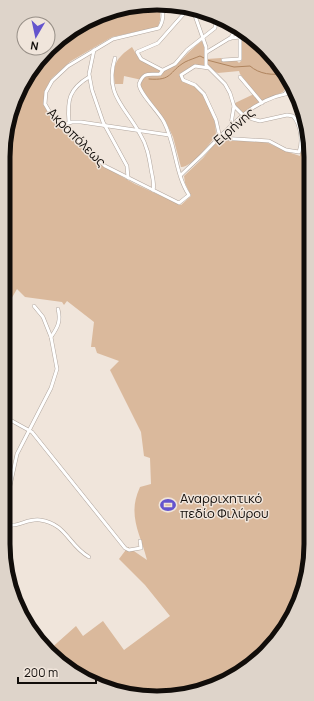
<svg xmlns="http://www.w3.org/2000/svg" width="314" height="701" viewBox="0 0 314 701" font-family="Manrope,sans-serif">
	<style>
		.green { fill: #dab99c }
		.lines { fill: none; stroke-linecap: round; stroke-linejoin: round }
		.stream { stroke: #af845e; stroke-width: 1 }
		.minor-casing { stroke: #b1a69e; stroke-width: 4 }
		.minor { stroke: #fff; stroke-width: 3 }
		.labels { text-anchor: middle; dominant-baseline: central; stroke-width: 3; stroke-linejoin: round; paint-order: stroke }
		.street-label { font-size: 13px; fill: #110d0a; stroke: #f0e5db }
		.poi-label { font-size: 13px; fill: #110d0a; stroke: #f0e5db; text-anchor: start }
		.rim { fill: none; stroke: #110d0a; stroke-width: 5 }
	</style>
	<rect width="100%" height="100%" fill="#f0e5db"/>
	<g class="green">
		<path d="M157 3 165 5 160 8V20L158 27 112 37 71 61 52 78 45 90 43 104 49 114 103 166 135 184 181 205 191 196 185 183 184 176 203 158 218 140 266 142 285 151 300 156 301 143 310 144 311 544 299 603 273 645 234 677 177 697 127 695 80 677 48 651 76 626 83 636 103 621 124 650 170 616 145 585 119 559 128 547 147 560C140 533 127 515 140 487L151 484 150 458 144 456 141 432 110 370 119 361 97 353 95 347H91L94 322 67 301 64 305 62 302 25 297 17 289 3 313V157L15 98 48 48 98 15Z"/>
		<path d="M254 38 279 63 290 83 283 92 262 101 240 74 239 71 218 73C212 70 206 66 207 59L221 58 223 61H237L239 63 242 60V40H252Z"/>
		<path d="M202 41 205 50 206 67 195 65 179 74C182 82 189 82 196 87 209 98 216 119 216 135 210 144 191 168 181 167L173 137 166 122 141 88 140 85 142 80 124 76 123 84H115C112 65 116 58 132 47L139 59 166 70C179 65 190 49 202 41Z"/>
		<polygon points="254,94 259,103 243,113 236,107 235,103"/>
	</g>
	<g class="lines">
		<g class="stream">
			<path d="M207 60 234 67 250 66C259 74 273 76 285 73"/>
			<path d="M149 79C173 81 168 72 185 62 189 60 195 58 200 56L204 58"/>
		</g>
		<defs>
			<g id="minor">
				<path d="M157 3C165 9 164 20 159 28L113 39 68 66 52 81 46 92 45 104 52 116 105 166 179 203 189 195C175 174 176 145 164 122 159 112 139 93 139 84 144 71 149 75 160 74L163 70 175 64 187 50 215 28 217 15"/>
				<path d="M193 10 206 47V65L225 84 230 93 234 106 245 117 260 121 287 115 293 116C301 125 303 142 299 152L286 150 269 141 220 138 216 120 204 94 195 85 183 80 181 75 195 66 209 68"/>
				<polyline points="230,39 237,27"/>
				<polyline points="94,50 89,74 92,90 103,122 127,166 128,178"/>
				<polyline points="207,52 230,38 252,36"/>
				<path d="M115 58C104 95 125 106 140 134 147 145 149 157 151 169 152 176 155 184 153 190"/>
				<polyline points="223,60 240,59 240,38"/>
				<polyline points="162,70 141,59 137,52 158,43 188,9"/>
				<polyline points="240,77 262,103"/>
				<polyline points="285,94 291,84"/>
				<path d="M69 122C67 100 69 89 89 77"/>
				<polyline points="231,124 234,106"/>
				<polyline points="62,125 72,122 81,122 169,135"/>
				<path d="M181 175C188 168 196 161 203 154 229 128 256 94 296 93"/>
				<path d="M51 337C58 327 61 321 58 309"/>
				<polyline points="3,416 32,432 125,548 129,550 141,548 140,541"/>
				<polyline points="3,498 10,486 17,454 51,388 57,369 51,337 43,317 34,306"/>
				<path d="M3 524C16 529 27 518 40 520 67 524 68 545 89 557"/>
				<polyline points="5,558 10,574 9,580"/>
			</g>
		</defs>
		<use href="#minor" class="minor-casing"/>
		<use href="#minor" class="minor"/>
	</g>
	<defs>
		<symbol id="stadium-bare" viewBox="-9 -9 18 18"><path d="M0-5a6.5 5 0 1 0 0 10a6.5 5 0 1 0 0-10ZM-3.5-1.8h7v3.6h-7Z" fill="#6454cd" stroke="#f0e5db" stroke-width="2.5" paint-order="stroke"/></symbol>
	</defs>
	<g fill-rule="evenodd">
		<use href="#stadium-bare" x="157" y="494" width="22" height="22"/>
	</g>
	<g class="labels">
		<g class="street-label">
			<text transform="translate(234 126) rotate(-41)">Ειρήνης</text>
			<text transform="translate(77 137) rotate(45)">Ακροπόλεως</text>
		</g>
		<g class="poi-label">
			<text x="180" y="498">Αναρριχητικό<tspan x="180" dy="15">πεδίο Φιλύρου</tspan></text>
		</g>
	</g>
	<path d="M0 0H314V701H0ZM157 10H157A147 147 0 0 1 304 157V544A147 147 0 0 1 157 691H157A147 147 0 0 1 10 544V157A147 147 0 0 1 157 10Z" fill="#ded4ca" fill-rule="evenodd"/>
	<path class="rim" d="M157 10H157A147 147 0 0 1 304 157V544A147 147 0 0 1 157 691H157A147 147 0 0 1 10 544V157A147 147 0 0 1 157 10Z"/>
	<g transform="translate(36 36) rotate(189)"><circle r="19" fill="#f0e5db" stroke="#978f87"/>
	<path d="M0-3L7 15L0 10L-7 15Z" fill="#6454cd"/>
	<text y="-6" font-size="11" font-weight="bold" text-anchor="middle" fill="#110d0a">N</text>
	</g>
	<path d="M18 677v6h78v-6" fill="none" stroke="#110d0a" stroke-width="2"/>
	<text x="24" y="677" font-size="12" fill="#110d0a" stroke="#f0e5db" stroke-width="3" paint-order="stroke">200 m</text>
</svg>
